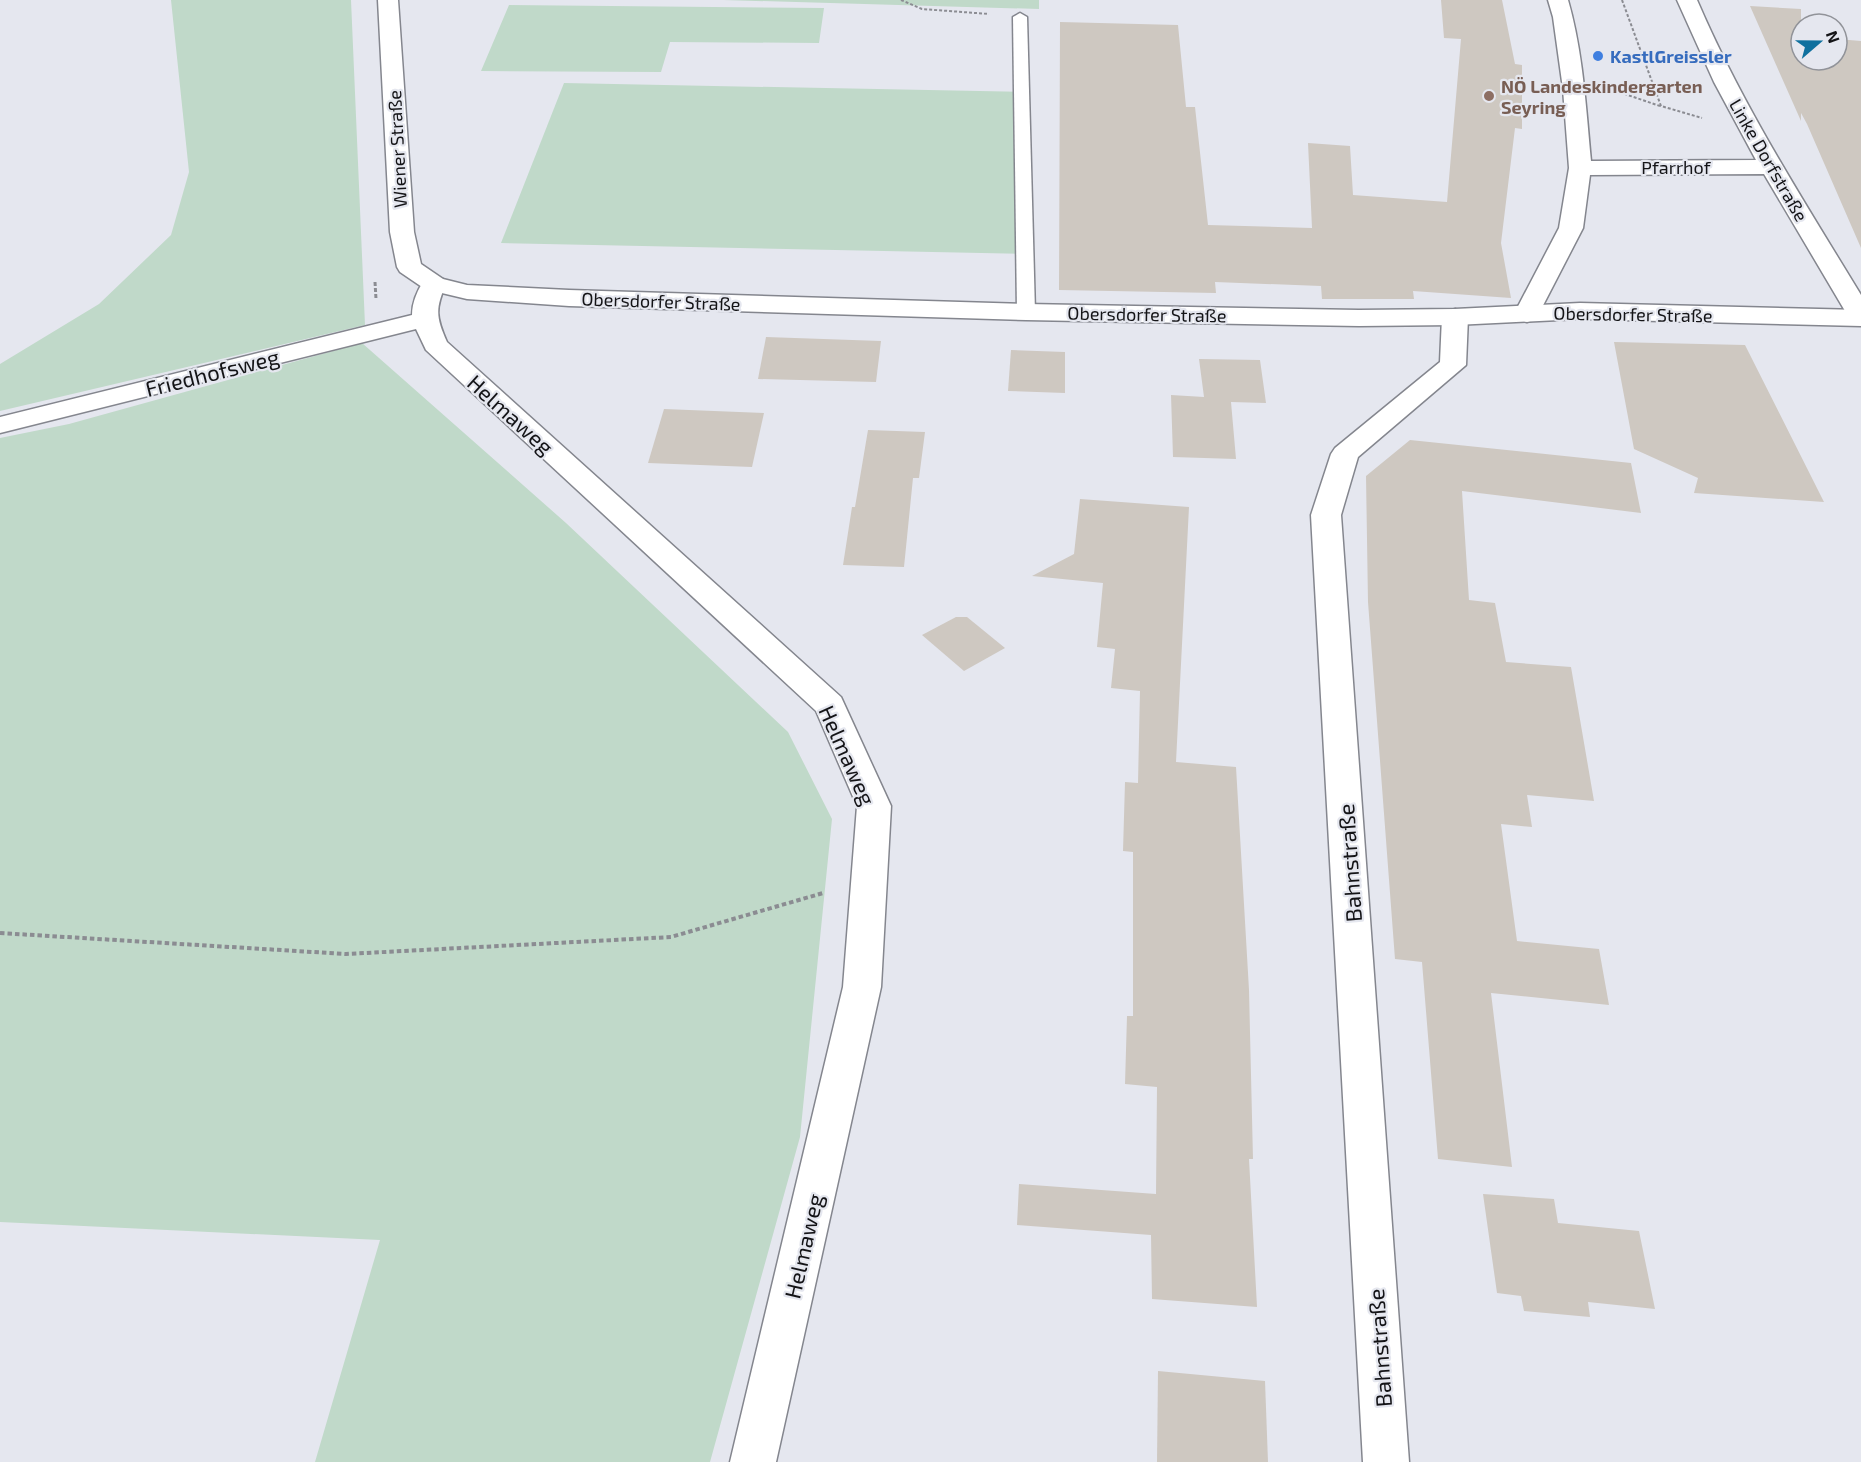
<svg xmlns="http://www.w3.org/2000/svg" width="1861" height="1462" viewBox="0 0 1861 1462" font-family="'Exo 2',sans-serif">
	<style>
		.green { fill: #c0d9c9 }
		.building { fill: #cec8c1 }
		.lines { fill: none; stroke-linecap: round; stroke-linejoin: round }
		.lane-casing { stroke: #84868e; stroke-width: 3 }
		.street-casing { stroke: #84868e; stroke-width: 3 }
		.secondary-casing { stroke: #84868e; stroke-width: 3 }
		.path-far2 { stroke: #8b8c92; stroke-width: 2; stroke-dasharray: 3 2; stroke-linecap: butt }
		.path-far1 { stroke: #8b8c92; stroke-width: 3; stroke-dasharray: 4 2; stroke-linecap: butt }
		.path { stroke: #8b8c92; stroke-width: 4; stroke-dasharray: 4.5 3; stroke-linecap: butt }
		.lane { fill: #fff; fill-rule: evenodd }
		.street { fill: #fff; fill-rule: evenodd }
		.secondary { fill: #fff; fill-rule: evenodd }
		.shop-dot { fill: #3f7fe0; stroke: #e5e7ef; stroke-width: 2 }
		.education-dot { fill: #8d6e63; stroke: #e5e7ef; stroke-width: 2 }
		.labels { text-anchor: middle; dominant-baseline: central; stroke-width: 4.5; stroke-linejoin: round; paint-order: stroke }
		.far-shop-label { font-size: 18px; font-weight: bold; fill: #366cbe; stroke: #e5e7ef; text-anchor: start }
		.far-education-label { font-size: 18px; font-weight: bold; fill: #785e54; stroke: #e5e7ef; text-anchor: start }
		.far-street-label { font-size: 18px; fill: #141417; stroke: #e5e7ef }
		.street-label { font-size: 22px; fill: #141417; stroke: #e5e7ef }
	</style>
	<rect width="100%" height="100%" fill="#e5e7ef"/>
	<g class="green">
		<polygon points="171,0 351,0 365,325 0,411 0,364 99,304 171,235 189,172"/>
		<polygon points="723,0 1039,0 1039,9"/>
		<polygon points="509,5 824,8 819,43 670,42 661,72 481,71"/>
		<polygon points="564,83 1028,92 1028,254 501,243"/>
		<polygon points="362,343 566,523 788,732 832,819 800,1137 710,1462 315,1462 380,1240 0,1222 0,438 69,424"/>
	</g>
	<g class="building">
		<polygon points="1441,0 1502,0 1515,64 1522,65 1522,129 1515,128 1501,243 1511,298 1413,291 1414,299 1322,299 1321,286 1215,282 1216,293 1059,290 1060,22 1178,25 1186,107 1195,107 1208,225 1312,228 1308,143 1350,146 1353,195 1447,202 1461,39 1444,38"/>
		<polygon points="1750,6 1801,9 1801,60 1837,60 1837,39 1861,41 1861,248 1807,124 1801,113 1801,121"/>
		<polygon points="766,337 881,341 876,382 758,379"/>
		<polygon points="1614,342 1745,345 1824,502 1694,493 1698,478 1634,449"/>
		<polygon points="1011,350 1065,352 1065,393 1008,391"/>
		<polygon points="1199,359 1260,360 1266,403 1231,402 1236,459 1173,457 1171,395 1204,397"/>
		<polygon points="664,409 764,413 752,467 648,463"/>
		<polygon points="868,430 925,432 919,478 913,478 904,567 843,565 852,507 855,507"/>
		<polygon points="1410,440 1631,463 1641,513 1462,491 1469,600 1495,603 1506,662 1571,667 1594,801 1527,795 1532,827 1501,824 1517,941 1599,949 1609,1005 1491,993 1512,1167 1438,1159 1422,962 1395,959 1368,602 1366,476"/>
		<polygon points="1080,499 1189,507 1176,762 1236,767 1249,990 1253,1159 1249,1159 1257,1307 1152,1299 1151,1235 1017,1225 1019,1184 1156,1194 1157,1087 1125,1084 1127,1016 1133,1016 1133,852 1123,851 1125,782 1138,783 1140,691 1111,688 1115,649 1097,647 1103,583 1032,576 1074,554"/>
		<polygon points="956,617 967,617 1005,648 964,671 922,635"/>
		<polygon points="1483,1194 1554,1199 1558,1223 1639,1231 1655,1309 1588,1302 1590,1317 1524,1311 1521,1296 1497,1293"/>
		<polygon points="1158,1371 1265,1381 1268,1462 1157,1462"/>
	</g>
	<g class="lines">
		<defs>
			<polygon id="lane" points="1020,13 1027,17 1035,312 1033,316 1019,316 1017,312 1013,17"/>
			<g id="street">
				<path d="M1548 0H1568C1583 52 1586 108 1591 161L1756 160 1714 82 1677 0H1697C1742 105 1802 198 1861 295V324L1852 321 1848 316 1764 174 1590 175 1583 228 1536 319 1527 322 1518 319 1514 314 1559 228 1569 168 1563 89 1553 17Z"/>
				<path d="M434 277 443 279 446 284C435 309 436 317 447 342L841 697 891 806 881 987 776 1462H730L843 987 857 806 816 711 426 350 416 329 0 433V417L412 315C412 302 418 289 425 279Z"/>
				<polygon points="1455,309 1464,312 1468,317 1466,365 1358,457 1341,515 1409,1462 1363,1462 1311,515 1331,454 1335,448 1440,362 1442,317 1446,312"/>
			</g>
			<polygon id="secondary" points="378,0 398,0 414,232 421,264 443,279 467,285 569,290 1026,304 1359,310 1455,309 1580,303 1861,310 1861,326 1580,319 1455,325 1359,326 1026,320 569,306 467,299 425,289 400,272 397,267 390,232"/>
		</defs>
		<use href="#lane" class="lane-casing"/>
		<use href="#street" class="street-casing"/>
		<use href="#secondary" class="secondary-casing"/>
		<g class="path-far2">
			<polyline points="901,0 922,9 989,14"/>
			<polyline points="1622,0 1661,106 1702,118"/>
			<polyline points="1610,89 1660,106"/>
		</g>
		<polyline class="path-far1" points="375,282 376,299"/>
		<polyline class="path" points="0,933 346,954 671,937 823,893"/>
		<use href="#lane" class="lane"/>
		<use href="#street" class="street"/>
		<use href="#secondary" class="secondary"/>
	</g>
	<circle class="shop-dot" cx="1598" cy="56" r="6"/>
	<circle class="education-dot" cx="1489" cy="96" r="6"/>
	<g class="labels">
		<g class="far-shop-label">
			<text x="1610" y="56">KastlGreissler</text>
		</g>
		<g class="far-education-label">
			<text x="1501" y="86">NÖ Landeskindergarten<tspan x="1501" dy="21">Seyring</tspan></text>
		</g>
		<g class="far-street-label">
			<text transform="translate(397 149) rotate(-93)">Wiener Straße</text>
			<text transform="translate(1769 160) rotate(60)">Linke Dorfstraße</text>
			<text x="1676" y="167">Pfarrhof</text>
			<text transform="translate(661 301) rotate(2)">Obersdorfer Straße</text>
			<text transform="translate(1147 314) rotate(1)">Obersdorfer Straße</text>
			<text transform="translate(1633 314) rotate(1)">Obersdorfer Straße</text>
		</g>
		<g class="street-label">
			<text transform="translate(212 372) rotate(-14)">Friedhofsweg</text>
			<text transform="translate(511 414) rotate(42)">Helmaweg</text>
			<text transform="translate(848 755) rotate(66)">Helmaweg</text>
			<text transform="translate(1349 863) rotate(-94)">Bahnstraße</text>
			<text transform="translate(803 1246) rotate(-77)">Helmaweg</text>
			<text transform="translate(1379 1348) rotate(-94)">Bahnstraße</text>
		</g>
	</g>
	<g transform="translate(1819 42) rotate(70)"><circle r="28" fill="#e5e7ef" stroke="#919399" stroke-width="1.5"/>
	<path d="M0-4.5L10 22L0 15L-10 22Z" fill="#0f709e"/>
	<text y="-9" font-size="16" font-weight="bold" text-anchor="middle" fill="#141417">N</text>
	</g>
</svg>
